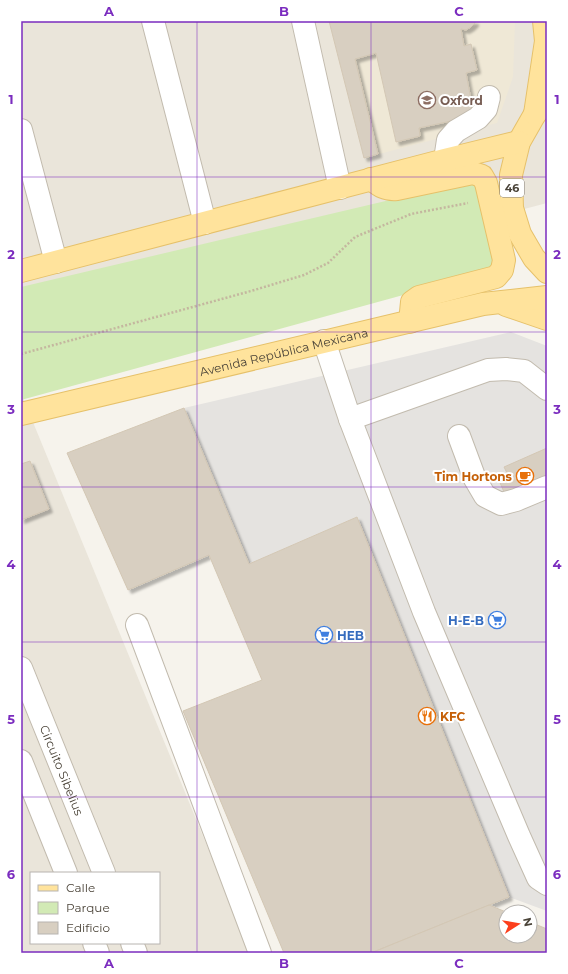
<svg xmlns="http://www.w3.org/2000/svg" width="568" height="974" viewBox="0 0 568 974" font-family="Montserrat,sans-serif">
	<style>
		.residential { fill: #eae5da; fill-rule: evenodd }
		.education { fill: #efe8d6 }
		.green { fill: #d2eab5 }
		.parking { fill: #e5e3e0 }
		.building { fill: #d8cfc1; stroke: #d3c7b4; filter: url(#shadow) }
		.lines { fill: none; stroke-linecap: round; stroke-linejoin: round }
		.minor-casing { stroke: #c2bbae; stroke-width: 24 }
		.major-casing { stroke: #e6c16a; stroke-width: 24 }
		.path { stroke: #c4b79f; stroke-width: 2.5; stroke-dasharray: 2 2; stroke-linecap: butt }
		.minor { stroke: #fff; stroke-width: 22 }
		.major { stroke: #ffe39c; stroke-width: 22 }
		.grid { fill: none; stroke: #7b2cbf; stroke-width: 1; stroke-opacity: 0.55 }
		.labels { text-anchor: middle; dominant-baseline: central; stroke-width: 4; stroke-linejoin: round; paint-order: stroke }
		.shield { fill: #fff; stroke: #817c74; stroke-width: 1 }
		.shield-label { font-size: 11px; font-weight: bold; fill: #4b4439 }
		.education-label { font-size: 12px; font-weight: bold; fill: #785e54; stroke: #fff; text-anchor: start }
		.street-label { font-size: 12px; fill: #4b4439; stroke: #fff }
		.food-label { font-size: 12px; font-weight: bold; fill: #c56008; stroke: #fff; text-anchor: end }
		.shop-label { font-size: 12px; font-weight: bold; fill: #366cbe; stroke: #fff; text-anchor: end }
		.neatline { fill: none; stroke: #7b2cbf; stroke-width: 1.5 }
		.grid-label { font-size: 13px; text-anchor: middle; font-weight: bold; fill: #7b2cbf }
	</style>
	<defs>
		<filter id="shadow"><feDropShadow dx="3.5" dy="3.5" stdDeviation="1" flood-color="#0004"/></filter>
	</defs>
	<rect width="100%" height="100%" fill="#f6f3ec"/>
	<g class="residential">
		<polygon points="21,21 547,21 547,203 21,340"/>
		<path d="M21 393 251 953H21ZM31 873H159V943H31Z"/>
	</g>
	<polygon class="education" points="329,21 515,21 513,77 497,123 364,158"/>
	<polygon class="green" points="479,179 498,269 21,400 21,287"/>
	<polygon class="parking" points="511,332 547,346 547,911 509,897 357,517 249,564 184,408"/>
	<g class="building">
		<polygon points="329,21 475,21 475,23 471,27 466,30 461,29 464,46 471,44 477,70 466,73 474,116 419,128 420,136 396,142 376,53 355,59 378,154 364,158"/>
		<polygon points="184,408 249,564 357,517 509,897 371,953 284,953 183,711 262,680 209,555 128,590 67,453"/>
		<polygon points="547,448 547,482 507,499 498,478 507,473 504,467"/>
		<polygon points="30,461 49,509 21,520 21,464"/>
		<polygon points="489,905 506,912 506,936 530,936 530,922 547,929 547,953 371,953"/>
	</g>
	<g class="lines">
		<defs>
			<g id="minor">
				<polyline points="153,21 205,223"/>
				<polyline points="303,21 340,188"/>
				<polyline points="21,130 56,262"/>
				<polyline points="445,160 448,140 456,131 478,118 486,109 489,97"/>
				<polyline points="324,341 350,419 424,612 519,836 538,878 547,884"/>
				<polyline points="350,419 488,370 506,369 524,371 547,389"/>
				<polyline points="459,436 475,479 485,496 501,504 516,500 547,487"/>
				<polyline points="137,625 260,953"/>
				<path id="s1" d="M21 668 104 873"/>
				<polyline points="21,761 66,873"/>
				<polyline points="94,943 98,953"/>
				<polyline points="132,943 136,953"/>
			</g>
			<g id="major">
				<polyline points="547,100 535,114 519,142 511,175 512,208 520,234 534,258 547,272"/>
				<polyline points="535,114 546,41 544,21"/>
				<path d="M371 179C380 186 385 190 397 189L473 173 482 176 486 183 504 260 502 270 496 277 419 297 412 302 410 322"/>
				<polyline points="21,271 445,160 519,142"/>
				<polyline points="506,305 547,319"/>
				<path id="s2" d="M21 414 483 304 547 297"/>
			</g>
		</defs>
		<use href="#minor" class="minor-casing"/>
		<use href="#major" class="major-casing"/>
		<polyline class="path" points="21,354 251,291 304,275 328,263 355,237 411,214 468,203"/>
		<use href="#minor" class="minor"/>
		<use href="#major" class="major"/>
	</g>
	<path class="grid" d="M197 21V953M371 21V953M21 177H547M21 332H547M21 487H547M21 642H547M21 797H547"/>
	<defs>
		<symbol id="school-ring" viewBox="-11 -11 22 22"><circle r="9.5" fill="#fff" stroke="#8d6e63" stroke-width="1.5"/><path d="M0-5L7-2L0 1L-7-2ZM-4 1L0 2.5L4 1V4Q0 6-4 4Z" fill="#8d6e63"/></symbol>
		<symbol id="cafe-ring" viewBox="-11 -11 22 22"><circle r="9.5" fill="#fff" stroke="#e8710a" stroke-width="1.5"/><path d="M-5.5-4.5H6V0H3Q3 3.5 0 3.5H-2.5Q-5.5 3.5-5.5 0ZM3-3.2v2h1.7v-2ZM-6 4.5H4V6H-6Z" fill="#e8710a"/></symbol>
		<symbol id="supermarket-ring" viewBox="-11 -11 22 22"><circle r="9.5" fill="#fff" stroke="#3f7fe0" stroke-width="1.5"/><path d="M-6-5.5h2.5l.6 2H6L4.5 2H-2.5L-4.4-4H-6ZM-1.5 3.2a1.3 1.3 0 1 0 .1 0ZM3 3.2a1.3 1.3 0 1 0 .1 0Z" fill="#3f7fe0"/></symbol>
		<symbol id="restaurant-ring" viewBox="-11 -11 22 22"><circle r="9.5" fill="#fff" stroke="#e8710a" stroke-width="1.5"/><path d="M-5-6h1v4h1v-4h1v4h1v-4h1v5L-1.5 .5V6h-2V.5L-5-1ZM5-6V6H3V1.5H1.5Q1.5-4 5-6Z" fill="#e8710a"/></symbol>
	</defs>
	<g fill-rule="evenodd">
		<use href="#school-ring" x="417" y="90" width="20" height="20"/>
		<use href="#cafe-ring" x="515" y="466" width="20" height="20"/>
		<use href="#supermarket-ring" x="487" y="610" width="20" height="20"/>
		<use href="#supermarket-ring" x="314" y="625" width="20" height="20"/>
		<use href="#restaurant-ring" x="417" y="706" width="20" height="20"/>
	</g>
	<g class="labels">
		<rect class="shield" x="500" y="179" width="24" height="18" rx="3"/>
		<g class="shield-label">
			<text x="512" y="188">46</text>
		</g>
		<g class="education-label">
			<text x="440" y="100">Oxford</text>
		</g>
		<g class="street-label">
			<text stroke="none"><textPath href="#s2" startOffset="270">Avenida República Mexicana</textPath></text>
			<text stroke="none"><textPath href="#s1" startOffset="110">Circuito Sibelius</textPath></text>
		</g>
		<g class="food-label">
			<text x="512" y="476">Tim Hortons</text>
			<text x="440" y="716" text-anchor="start">KFC</text>
		</g>
		<g class="shop-label">
			<text x="484" y="620">H-E-B</text>
			<text x="337" y="635" text-anchor="start">HEB</text>
		</g>
	</g>
	<rect width="568" height="974" fill="none" stroke="#ffffff" stroke-width="44"/>
	<rect x="30" y="872" width="130" height="72" fill="#ffffff" stroke="#b7b4b0"/>
	<rect x="38" y="885" width="20" height="6" fill="#ffe39c" stroke="#b7b4b0"/>
	<text x="66" y="892" font-size="12" fill="#4b4439">Calle</text>
	<rect x="38" y="902" width="20" height="12" fill="#d2eab5" stroke="#b7b4b0"/>
	<text x="66" y="912" font-size="12" fill="#4b4439">Parque</text>
	<rect x="38" y="922" width="20" height="12" fill="#d8cfc1" stroke="#b7b4b0"/>
	<text x="66" y="932" font-size="12" fill="#4b4439">Edificio</text>
	<g transform="translate(518 924) rotate(78)"><circle r="19" fill="#ffffff" stroke="#b7b4b0"/>
	<path d="M0-3L7 15L0 10L-7 15Z" fill="#fc3f1d"/>
	<text y="-6" font-size="11" font-weight="bold" text-anchor="middle" fill="#4b4439">N</text>
	</g>
	<rect x="22" y="22" width="524" height="930" class="neatline"/>
	<g class="grid-label">
		<text x="109" y="16">A</text>
		<text x="284" y="16">B</text>
		<text x="459" y="16">C</text>
		<text x="11" y="104">1</text>
		<text x="557" y="104">1</text>
		<text x="11" y="259">2</text>
		<text x="557" y="259">2</text>
		<text x="11" y="414">3</text>
		<text x="557" y="414">3</text>
		<text x="11" y="569">4</text>
		<text x="557" y="569">4</text>
		<text x="11" y="724">5</text>
		<text x="557" y="724">5</text>
		<text x="11" y="879">6</text>
		<text x="557" y="879">6</text>
		<text x="109" y="968">A</text>
		<text x="284" y="968">B</text>
		<text x="459" y="968">C</text>
	</g>
</svg>
